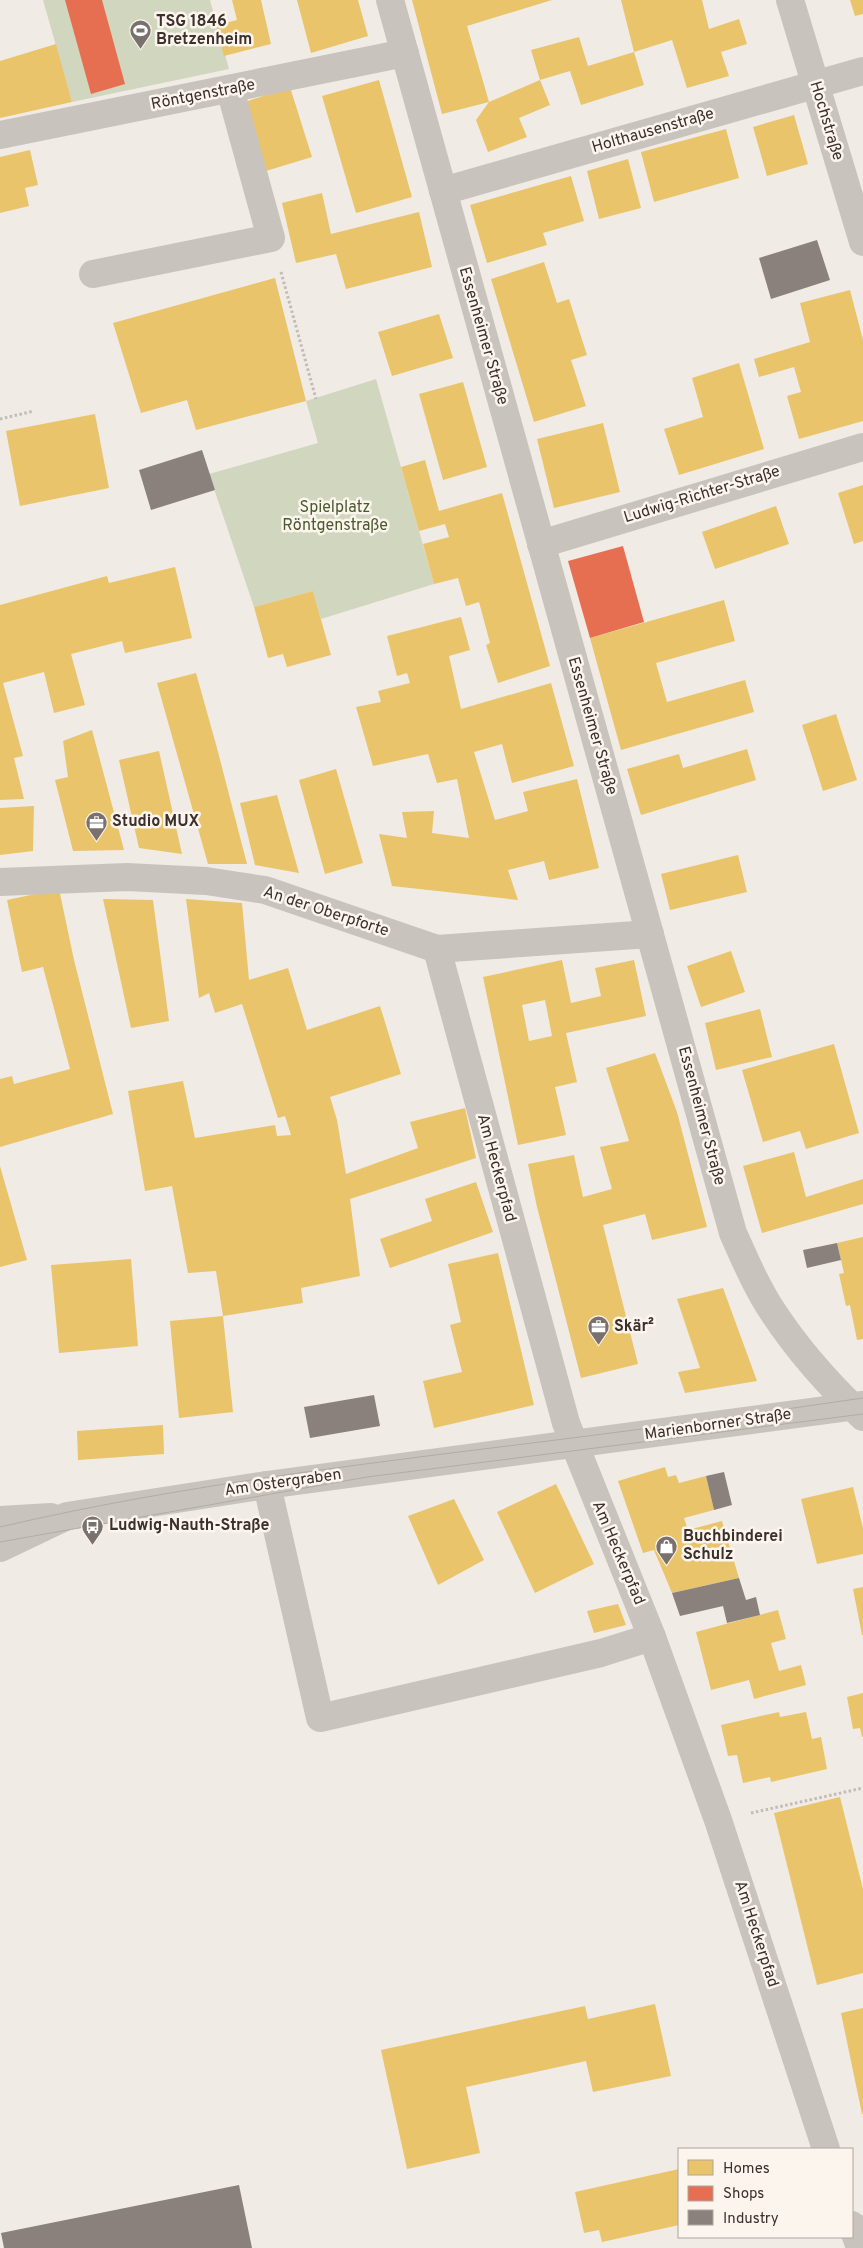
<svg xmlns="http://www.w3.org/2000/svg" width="863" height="2248" viewBox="0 0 863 2248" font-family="Overpass,sans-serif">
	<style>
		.green { fill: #d1d6bf }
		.homes { fill: #e9c46a; fill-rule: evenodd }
		.shops { fill: #e76f51 }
		.industry { fill: #8a817c }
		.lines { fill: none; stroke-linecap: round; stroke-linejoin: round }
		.path { stroke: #c2bbb6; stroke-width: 3; stroke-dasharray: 2.5 2.5; stroke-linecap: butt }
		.minor { stroke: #c9c3be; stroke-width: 28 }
		.tram { stroke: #b1aca8; stroke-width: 1 }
		.labels { text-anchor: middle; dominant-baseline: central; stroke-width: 5; stroke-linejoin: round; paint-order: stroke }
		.poi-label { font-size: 16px; font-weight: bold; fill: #3b302b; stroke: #fbf5ee; text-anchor: start }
		.street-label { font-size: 16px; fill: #3b302b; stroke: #fbf5ee }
		.park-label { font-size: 16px; fill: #4a5a2e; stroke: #fbf5ee }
	</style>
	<rect width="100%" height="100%" fill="#f0ebe5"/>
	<g class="green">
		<polygon points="43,0 210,0 229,69 72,102"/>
		<polygon points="376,379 434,584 321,619 313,591 254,607 209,474 318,443 306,401"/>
	</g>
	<g class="homes">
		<polygon points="232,0 261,0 271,44 224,56 216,25 237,20"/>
		<polygon points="297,0 358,0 368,36 311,53"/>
		<polygon points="412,0 552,0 467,26 489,102 540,80 550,105 519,118 527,137 488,152 476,120 489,102 442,114"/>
		<polygon points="621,0 702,0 709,29 739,19 747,44 721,52 729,76 687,88 672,40 634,52 644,85 581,105 570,71 540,80 531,50 579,37 588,66 634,52"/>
		<polygon points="850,0 863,0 863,14 855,16"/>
		<polygon points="56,44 72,102 0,118 0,61"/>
		<polygon points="379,80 412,197 356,213 322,96"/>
		<polygon points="290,87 312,157 266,171 245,102"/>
		<polygon points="794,115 808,164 767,176 753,127"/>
		<polygon points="726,129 739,178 654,202 641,152"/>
		<polygon points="30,150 38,185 25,188 29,206 0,213 0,157"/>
		<polygon points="628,159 641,208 599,219 587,171"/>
		<polygon points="571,176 584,221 543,233 547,245 487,263 470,205"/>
		<polygon points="322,193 331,234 419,212 432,267 346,289 336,254 296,263 282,203"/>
		<polygon points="544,262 557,303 569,299 587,355 571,360 586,406 534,422 491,279"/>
		<polygon points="275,278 306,401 196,430 187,400 141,413 113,323"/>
		<polygon points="850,290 863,340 863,421 799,439 787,396 801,392 794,367 759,377 754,359 810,342 800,303"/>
		<polygon points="439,314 453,358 392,376 378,332"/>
		<polygon points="739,363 764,449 679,475 664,429 703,417 692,378"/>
		<polygon points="463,382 487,467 443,480 419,394"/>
		<polygon points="95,414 109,488 20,506 6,431"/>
		<polygon points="603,423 620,492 554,508 537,439"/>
		<polygon points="425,460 439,511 502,493 550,666 498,683 486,645 490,643 479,602 466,606 458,578 434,584 423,544 449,537 445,524 419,531 401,467"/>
		<polygon points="863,485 863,541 854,544 838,493"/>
		<polygon points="776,506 789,544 715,569 702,532"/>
		<polygon points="175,567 192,638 125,653 122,641 71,654 85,705 54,713 44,672 3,683 23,756 14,758 24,799 0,800 0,605 107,576 109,583"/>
		<polygon points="313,591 331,655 287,667 283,654 268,658 254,607"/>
		<polygon points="724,600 735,641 656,663 667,702 745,680 754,712 621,750 590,638"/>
		<polygon points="461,617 470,650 449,656 461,709 551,683 574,766 512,783 502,744 474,752 495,820 528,811 523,792 577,779 599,868 549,880 544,861 508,870 518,900 392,886 379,834 407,838 402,812 434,811 432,833 469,838 457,779 437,783 428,754 373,766 356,707 381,702 378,691 410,683 407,673 397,676 387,636"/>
		<polygon points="196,673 217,748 247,864 208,864 157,683"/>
		<polygon points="836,714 857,780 823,791 802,725"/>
		<polygon points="92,730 124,850 73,851 55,780 68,777 63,741"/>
		<polygon points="747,749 756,780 641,815 627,769 679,754 683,768"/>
		<polygon points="159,751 182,854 139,848 119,760"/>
		<polygon points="336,769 363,863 325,874 299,780"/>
		<polygon points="277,795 299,873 255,865 240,803"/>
		<polygon points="34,806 33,851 0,855 0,808"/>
		<polygon points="738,855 747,892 670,910 661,874"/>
		<polygon points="59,889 74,960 113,1114 0,1147 0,1079 12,1076 14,1084 70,1069 43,967 22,972 7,900"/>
		<polygon points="103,899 153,900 169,1021 131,1028"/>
		<polygon points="186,899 242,903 249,980 288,968 307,1030 380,1006 401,1074 330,1097 337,1120 346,1174 418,1148 410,1122 465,1108 476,1158 350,1199 360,1276 301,1288 303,1303 223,1316 233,1412 179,1418 170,1321 223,1316 216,1271 188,1273 172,1186 145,1191 128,1091 183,1081 195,1138 275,1125 277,1136 291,1135 285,1116 278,1118 242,1004 215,1013 209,993 199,998"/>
		<polygon points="731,951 745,992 701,1007 687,966"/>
		<path d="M562 960 571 1003 601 996 595 968 634 960 646 1016 566 1033 577 1082 555 1087 566 1135 518 1145 483 977ZM545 1000 552 1036 529 1041 522 1005Z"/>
		<polygon points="760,1009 772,1057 716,1070 705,1023"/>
		<polygon points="834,1044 859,1133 806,1149 800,1131 763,1142 742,1070"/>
		<polygon points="655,1053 677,1112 707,1227 652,1240 645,1214 603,1225 638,1364 581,1378 537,1207 528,1164 574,1155 583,1197 612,1189 600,1147 629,1141 606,1068"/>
		<polygon points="794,1152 806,1197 863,1179 863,1204 762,1233 743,1166"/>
		<polygon points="0,1166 27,1260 0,1267"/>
		<polygon points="476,1182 493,1232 390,1268 380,1239 432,1221 425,1199"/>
		<polygon points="863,1237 863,1339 857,1340 850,1305 846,1306 839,1274 844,1273 837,1243"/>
		<polygon points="498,1253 534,1405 434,1428 423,1381 462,1372 450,1325 461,1322 448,1264"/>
		<polygon points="131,1259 138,1346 59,1353 51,1265"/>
		<polygon points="723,1288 757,1381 685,1393 678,1372 700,1368 677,1299"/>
		<polygon points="163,1425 164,1454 78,1460 77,1431"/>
		<polygon points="665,1467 668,1477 676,1475 679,1483 706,1476 714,1510 684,1518 688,1530 722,1521 739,1578 672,1593 654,1550 643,1553 618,1481"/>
		<polygon points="556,1484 594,1564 535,1593 497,1512"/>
		<polygon points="853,1487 863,1528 863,1554 817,1564 801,1499"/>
		<polygon points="454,1499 484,1560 438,1585 408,1516"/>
		<polygon points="863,1587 863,1635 862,1635 853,1589"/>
		<polygon points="618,1604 626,1625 594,1633 587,1611"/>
		<polygon points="778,1610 786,1639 771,1643 779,1671 801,1665 806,1685 754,1699 749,1680 711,1690 696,1632"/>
		<polygon points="863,1693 863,1737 862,1737 860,1728 853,1729 847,1697"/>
		<polygon points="779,1712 780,1717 806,1712 812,1739 821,1737 827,1769 771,1782 770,1777 743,1783 737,1755 728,1756 721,1725"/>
		<polygon points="840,1797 863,1889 863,1973 817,1985 774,1813"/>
		<polygon points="655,2004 671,2076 593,2092 586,2061 466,2087 480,2153 407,2169 381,2050 585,2006 588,2019"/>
		<polygon points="863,2008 863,2114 862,2114 841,2013"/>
		<polygon points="679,2169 679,2225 602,2242 599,2230 584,2233 575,2192"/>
	</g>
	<g class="shops">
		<polygon points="65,0 102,0 125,84 91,94"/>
		<polygon points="623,546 644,622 590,638 568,561"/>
	</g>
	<g class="industry">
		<polygon points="817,240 830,280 771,299 759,258"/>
		<polygon points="202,450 215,490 151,510 139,470"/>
		<polygon points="837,1243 841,1260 807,1268 803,1250"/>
		<polygon points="374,1395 380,1426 310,1438 304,1407"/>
		<polygon points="724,1472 732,1505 714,1510 706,1476"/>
		<polygon points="739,1578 746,1600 756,1597 760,1615 727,1623 723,1606 680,1616 672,1593"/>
		<polygon points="239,2185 252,2248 4,2248 1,2233"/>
	</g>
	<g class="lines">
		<g class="path">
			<polyline points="281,272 316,399"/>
			<polyline points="0,419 34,411"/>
			<polyline points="751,1813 863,1788"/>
		</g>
		<g class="minor">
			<path d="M390 0 733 1233C745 1260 757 1288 773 1312 798 1350 830 1386 863 1417"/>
			<polyline points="790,0 863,242"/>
			<polyline points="0,135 405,53"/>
			<polyline points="443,191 863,71"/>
			<polyline points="93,274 271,238 230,89"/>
			<polyline points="541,544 863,447"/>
			<polyline points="0,882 127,877 206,881 265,890 437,949 650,934"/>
			<polyline points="437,949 566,1423 652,1637 718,1820 826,2149"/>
			<polyline points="267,1485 320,1718 601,1653 652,1637"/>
			<polyline points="0,1520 51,1517"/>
			<polyline points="0,1548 67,1516 267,1485 863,1405"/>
			<polyline points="852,2225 860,2248"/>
		</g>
		<g class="tram">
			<path d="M0 1527C188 1483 381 1462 572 1438 669 1426 766 1412 863 1398"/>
			<polyline points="0,1542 367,1477 863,1414"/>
		</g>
	</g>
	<defs>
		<symbol id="stadium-pin" viewBox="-11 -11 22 30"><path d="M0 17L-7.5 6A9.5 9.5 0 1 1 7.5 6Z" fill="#7a716c" stroke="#fbf5ee"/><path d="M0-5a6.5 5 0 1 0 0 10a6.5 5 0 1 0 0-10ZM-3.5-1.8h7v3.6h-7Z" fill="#fff"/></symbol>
		<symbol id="office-pin" viewBox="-11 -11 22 30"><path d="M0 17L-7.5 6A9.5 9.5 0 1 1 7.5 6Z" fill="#7a716c" stroke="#fbf5ee"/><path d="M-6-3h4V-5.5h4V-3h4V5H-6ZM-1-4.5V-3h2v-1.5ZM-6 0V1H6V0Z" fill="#fff"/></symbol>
		<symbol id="bus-pin" viewBox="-11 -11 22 30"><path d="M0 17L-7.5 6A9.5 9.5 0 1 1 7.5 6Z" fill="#7a716c" stroke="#fbf5ee"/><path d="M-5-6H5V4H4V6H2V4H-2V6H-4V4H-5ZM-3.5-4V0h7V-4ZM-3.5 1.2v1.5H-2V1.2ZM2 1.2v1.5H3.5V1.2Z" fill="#fff"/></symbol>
		<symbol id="shop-pin" viewBox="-11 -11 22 30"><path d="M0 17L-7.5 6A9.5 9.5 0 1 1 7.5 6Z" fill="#7a716c" stroke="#fbf5ee"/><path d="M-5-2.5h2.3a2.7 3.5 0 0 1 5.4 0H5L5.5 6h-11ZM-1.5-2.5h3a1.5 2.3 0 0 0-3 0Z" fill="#fff"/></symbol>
	</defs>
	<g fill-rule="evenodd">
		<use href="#stadium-pin" x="128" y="18" width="25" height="34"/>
		<use href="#office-pin" x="84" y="810" width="25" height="34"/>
		<use href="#office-pin" x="586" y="1314" width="25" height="34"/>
		<use href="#bus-pin" x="80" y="1514" width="25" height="34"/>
		<use href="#shop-pin" x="654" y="1534" width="25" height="34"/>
	</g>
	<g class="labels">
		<g class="poi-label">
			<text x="156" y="22">TSG 1846<tspan x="156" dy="18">Bretzenheim</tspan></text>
			<text x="112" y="822">Studio MUX</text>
			<text x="614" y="1327">Skär²</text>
			<text x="109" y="1526">Ludwig-Nauth-Straße</text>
			<text x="683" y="1537">Buchbinderei<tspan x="683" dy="18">Schulz</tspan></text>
		</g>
		<g class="street-label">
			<text transform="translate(203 95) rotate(-11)">Röntgenstraße</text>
			<text transform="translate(826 121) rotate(73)">Hochstraße</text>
			<text transform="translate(653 131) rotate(-16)">Holthausenstraße</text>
			<text transform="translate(483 336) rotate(74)">Essenheimer Straße</text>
			<text transform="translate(702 495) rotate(-17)">Ludwig-Richter-Straße</text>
			<text transform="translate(592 726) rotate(74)">Essenheimer Straße</text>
			<text transform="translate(326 912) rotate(18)">An der Oberpforte</text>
			<text transform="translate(701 1116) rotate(75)">Essenheimer Straße</text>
			<text transform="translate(496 1168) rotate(75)">Am Heckerpfad</text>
			<text transform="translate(718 1425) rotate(-8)">Marienborner Straße</text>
			<text transform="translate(283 1483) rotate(-8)">Am Ostergraben</text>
			<text transform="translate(618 1553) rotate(67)">Am Heckerpfad</text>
			<text transform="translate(756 1934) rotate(72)">Am Heckerpfad</text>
		</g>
		<g class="park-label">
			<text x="335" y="508">Spielplatz<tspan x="335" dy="18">Röntgenstraße</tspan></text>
		</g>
	</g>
	<rect x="678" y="2148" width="175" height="90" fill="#fbf5ee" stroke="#aea6a0"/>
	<rect x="688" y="2160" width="25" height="15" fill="#e9c46a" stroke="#aea6a0"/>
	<text x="723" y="2173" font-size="15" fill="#3b302b">Homes</text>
	<rect x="688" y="2186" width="25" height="15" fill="#e76f51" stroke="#aea6a0"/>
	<text x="723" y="2198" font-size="15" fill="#3b302b">Shops</text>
	<rect x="688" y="2210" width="25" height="15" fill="#8a817c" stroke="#aea6a0"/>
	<text x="723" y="2223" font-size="15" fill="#3b302b">Industry</text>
</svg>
